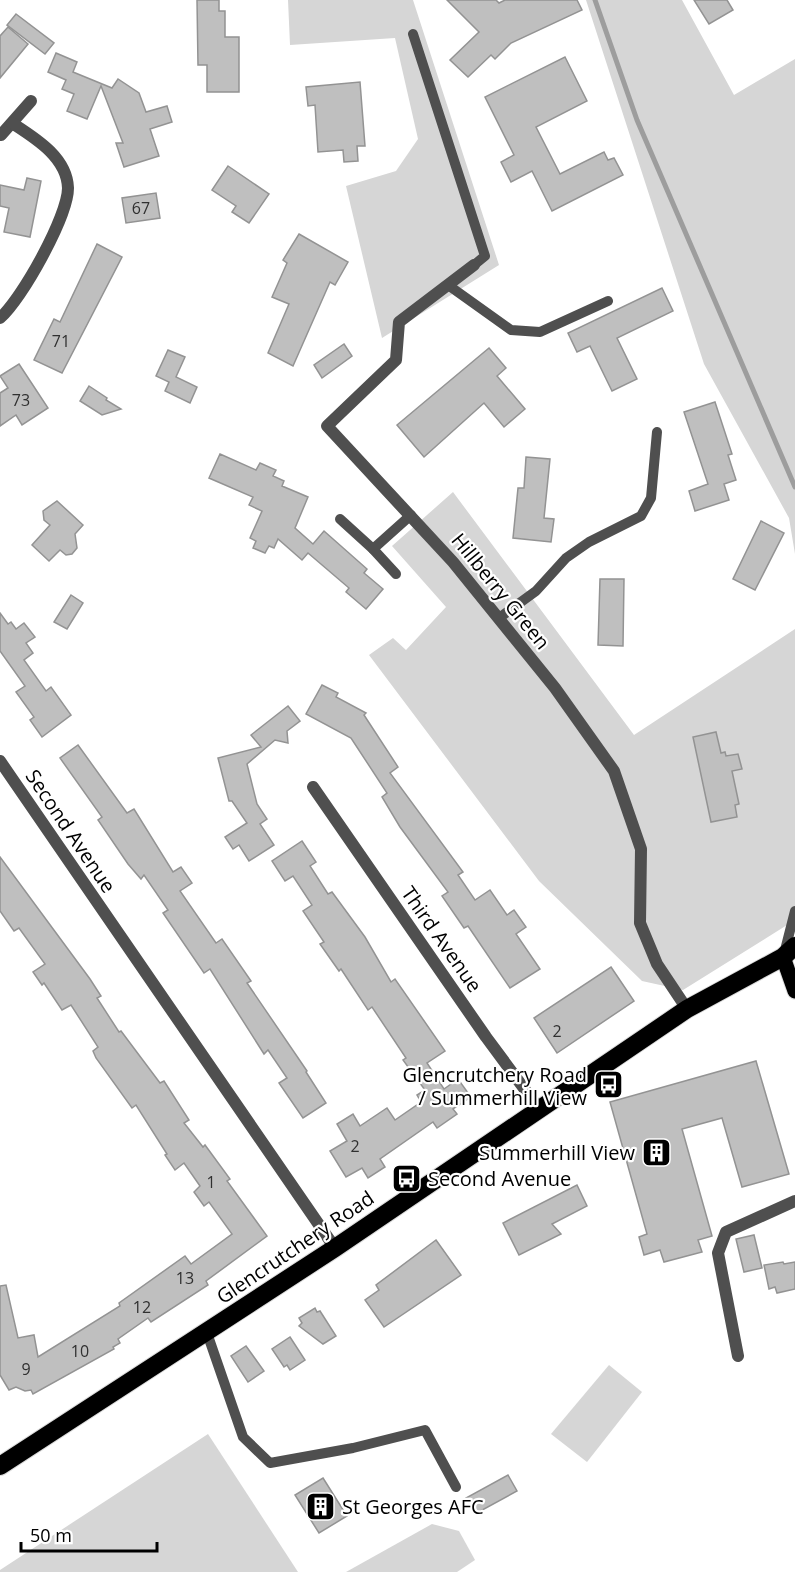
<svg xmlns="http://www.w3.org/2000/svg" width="795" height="1572" viewBox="0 0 795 1572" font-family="'Open Sans',sans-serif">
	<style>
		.green { fill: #d6d6d6 }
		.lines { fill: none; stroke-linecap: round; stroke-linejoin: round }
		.stream { stroke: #9d9d9d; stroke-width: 5 }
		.building { fill: #bfbfbf; stroke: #939393; stroke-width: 1.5 }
		.primary-casing { stroke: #dbdbdb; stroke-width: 17 }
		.highway-casing { stroke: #dbdbdb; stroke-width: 20 }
		.lane { stroke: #4f4f4f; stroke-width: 10 }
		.street { stroke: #4f4f4f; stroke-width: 12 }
		.primary { stroke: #000; stroke-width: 15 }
		.highway { stroke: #000; stroke-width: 18 }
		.labels { text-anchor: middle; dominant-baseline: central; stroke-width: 4.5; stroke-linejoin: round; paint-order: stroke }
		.number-label { font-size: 16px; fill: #303030 }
		.street-label { font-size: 20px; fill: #000; stroke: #fff }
		.poi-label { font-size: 20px; fill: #000; stroke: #fff; text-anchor: end }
	</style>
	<rect width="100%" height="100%" fill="#fff"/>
	<g class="green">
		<polygon points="288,0 413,0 499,265 382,338 346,186 396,171 418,139 395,38 290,45"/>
		<polygon points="586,0 682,0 734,95 795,59 795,554 789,518 704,364"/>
		<polygon points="453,492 634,735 795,629 795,920 683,990 642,981 539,881 369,655 393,638 406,650 446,607 392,546"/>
		<polygon points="609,1365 642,1392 587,1462 551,1434"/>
		<polygon points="208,1434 298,1572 0,1572 0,1570"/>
		<polygon points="432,1524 459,1531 475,1560 457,1572 346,1572"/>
	</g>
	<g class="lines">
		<polyline class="stream" points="595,0 637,120 795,487"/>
	</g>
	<g class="building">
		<polygon points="197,0 219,0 219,11 225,11 225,37 239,37 239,92 207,92 207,65 198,65"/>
		<polygon points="447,0 496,0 499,3 505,0 577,0 582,10 511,43 495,59 491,55 468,77 450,60 479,32"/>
		<polygon points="694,0 727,0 733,10 709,24"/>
		<polygon points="16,14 54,43 45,54 7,25"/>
		<polygon points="8,27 28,44 0,78 0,36"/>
		<polygon points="56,53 77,62 73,72 112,88 118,79 139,93 146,112 167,106 172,122 150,129 159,156 124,167 116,143 123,143 101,86 87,119 67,111 74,94 62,89 66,80 48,72"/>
		<polygon points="565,57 587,101 536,127 560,174 604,152 608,160 614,158 623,175 552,211 532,171 511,182 501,162 514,155 485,97"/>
		<polygon points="360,82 365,146 357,146 358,161 344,162 343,150 318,152 315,105 308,106 306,87"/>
		<polygon points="228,166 269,194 249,223 232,212 236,206 212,190"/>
		<polygon points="27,178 41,181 30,237 4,232 9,208 0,206 0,185 24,190"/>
		<polygon points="156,193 160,218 126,223 122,198"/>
		<polygon points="299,234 348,262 335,285 330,282 293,366 268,353 289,304 272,297 287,263 283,260"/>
		<polygon points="97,244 122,257 62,373 34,360 54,319 60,322"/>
		<polygon points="662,288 673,311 617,338 637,379 612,391 590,346 577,352 568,333"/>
		<polygon points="344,344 352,356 322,378 314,365"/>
		<polygon points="489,348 506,368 497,376 525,409 504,427 484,403 424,457 397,425"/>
		<polygon points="168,350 185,357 176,377 197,387 190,403 165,391 169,382 156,376"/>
		<polygon points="19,364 48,408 22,425 16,415 0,426 0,393 8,388 0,376"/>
		<polygon points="89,386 107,398 106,400 121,409 102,415 80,401"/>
		<polygon points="715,402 732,454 728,455 736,480 724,484 729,500 695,511 689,491 708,484 684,412"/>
		<polygon points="220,454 256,470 260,463 276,470 273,476 284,481 282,486 308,497 295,528 313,544 324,531 367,569 364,573 383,589 366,609 346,592 349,588 308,553 302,560 278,539 274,548 269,546 265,553 253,548 256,541 250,538 262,511 249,505 253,497 209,478"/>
		<polygon points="526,457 550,459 544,518 554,519 551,542 513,538 518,488 524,488"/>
		<polygon points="57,501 83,525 75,534 77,548 72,554 66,555 60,550 49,561 32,545 50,525 44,520 43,511"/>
		<polygon points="761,521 784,533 755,590 733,579"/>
		<polygon points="600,579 624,579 623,646 598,645"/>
		<polygon points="71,595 83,603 67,629 54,622"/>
		<polygon points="0,613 8,624 11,622 16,629 24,623 35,637 26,643 33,653 24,660 46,691 51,687 71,715 42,737 30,720 34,717 16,692 25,686 0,651"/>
		<polygon points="322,685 338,693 336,697 366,713 364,715 398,767 390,773 463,872 458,875 475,900 490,890 507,915 514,910 526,927 516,934 540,969 510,988 468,926 464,928 442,896 448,892 400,827 382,797 387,793 351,738 306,714"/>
		<polygon points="288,706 300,721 287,731 288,743 275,740 247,764 257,804 267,819 260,824 274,845 249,861 239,845 233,849 225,837 247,823 232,801 229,801 218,758 261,747 251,735"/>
		<polygon points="716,732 721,753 725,752 726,756 738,754 742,769 732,771 739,804 735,805 737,817 711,822 693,737"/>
		<polygon points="78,745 127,813 134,809 173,872 181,867 192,883 180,891 216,943 222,939 251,981 247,983 307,1071 306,1072 326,1103 303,1118 279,1083 287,1078 268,1050 264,1054 210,969 204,973 163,913 168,910 144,875 141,879 128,864 98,820 102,817 60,758"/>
		<polygon points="302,841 316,862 310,866 328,894 332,892 365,937 391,982 395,979 445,1051 427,1063 444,1089 458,1079 471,1097 453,1109 457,1114 437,1128 433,1122 380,1159 385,1167 368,1178 362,1168 346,1177 330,1151 347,1141 337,1124 353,1114 360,1126 387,1108 395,1120 421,1102 417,1095 425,1090 403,1060 406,1058 372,1007 368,1010 341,969 339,971 320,944 324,942 303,911 312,905 293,876 285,881 272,861"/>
		<polygon points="0,857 90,979 101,996 97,998 119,1032 121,1031 160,1083 164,1081 189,1120 184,1123 203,1147 205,1145 230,1179 227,1181 267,1236 206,1281 208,1285 151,1322 148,1318 118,1339 120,1343 113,1347 114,1349 33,1394 31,1390 25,1391 16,1387 9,1390 0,1375 0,1286 6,1285 18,1338 34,1335 38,1357 120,1306 119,1303 185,1256 191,1264 232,1234 209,1202 204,1206 194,1192 200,1186 184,1163 175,1170 165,1155 167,1154 136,1105 132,1108 96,1058 93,1051 98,1047 71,1005 62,1010 44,983 42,985 33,972 45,964 19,928 14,931 0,911"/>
		<polygon points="611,967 634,1001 557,1053 534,1018"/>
		<polygon points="756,1061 789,1174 742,1187 722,1118 682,1129 712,1236 698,1240 702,1252 664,1262 660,1250 644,1255 639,1237 647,1234 610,1102"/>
		<polygon points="577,1185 587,1206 552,1224 561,1234 519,1255 503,1223"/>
		<polygon points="754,1235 762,1268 744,1272 736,1239"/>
		<polygon points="436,1240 461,1275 384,1327 365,1300 379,1290 376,1285"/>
		<polygon points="783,1262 784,1264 795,1262 795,1289 777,1293 775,1287 769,1289 764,1265"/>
		<polygon points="315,1308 317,1312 320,1311 336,1336 323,1344 299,1326 302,1323 299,1318"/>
		<polygon points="290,1337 305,1360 290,1370 287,1365 284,1367 272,1349"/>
		<polygon points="246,1346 264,1371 248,1382 231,1356"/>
		<polygon points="508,1475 517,1491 475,1514 466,1498"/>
		<polygon points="323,1478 347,1516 319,1533 295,1495"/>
	</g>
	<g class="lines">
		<defs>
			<polyline id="primary" points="783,957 795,991"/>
			<polyline id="highway" points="0,1466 335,1248 687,1009 783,957 795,946"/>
		</defs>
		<use href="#primary" class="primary-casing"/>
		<use href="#highway" class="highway-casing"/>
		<g class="lane">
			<polyline points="413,34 485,256 474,265"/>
			<polyline points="448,285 511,330 540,332 608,301"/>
			<polyline points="340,519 373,549"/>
			<polyline points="396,574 373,549 411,515"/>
			<polyline points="499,618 536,591 566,558 589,542 641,516 651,498 657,432"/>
			<polyline points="784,954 795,911"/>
			<polyline points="207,1333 243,1437 270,1463 353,1448 425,1430 456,1487"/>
		</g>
		<g class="street">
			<polyline points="1,135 31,101"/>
			<polyline points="474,265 399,322 396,360 327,426 453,562 555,688 614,771 641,849 640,923 657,964 687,1009"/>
			<path d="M0 318C22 299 68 216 68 188 67 157 35 138 12 123"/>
			<polyline points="0,761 335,1248"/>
			<polyline points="313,787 486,1037 540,1110"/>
			<polyline points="738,1356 718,1253 726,1232 795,1201"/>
		</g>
		<use href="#primary" class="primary"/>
		<use href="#highway" class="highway"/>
	</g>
	<defs>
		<symbol id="bus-square" viewBox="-11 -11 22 22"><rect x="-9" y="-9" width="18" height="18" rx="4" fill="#000" stroke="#fff"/><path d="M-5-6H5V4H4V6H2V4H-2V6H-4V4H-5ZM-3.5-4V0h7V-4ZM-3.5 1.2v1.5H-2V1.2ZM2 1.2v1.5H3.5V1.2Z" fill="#fff"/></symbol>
		<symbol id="building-square" viewBox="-11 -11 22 22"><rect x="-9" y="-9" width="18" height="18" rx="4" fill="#000" stroke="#fff"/><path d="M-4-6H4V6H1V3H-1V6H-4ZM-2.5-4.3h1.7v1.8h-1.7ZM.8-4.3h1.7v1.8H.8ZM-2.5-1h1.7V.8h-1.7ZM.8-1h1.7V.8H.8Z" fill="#fff"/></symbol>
	</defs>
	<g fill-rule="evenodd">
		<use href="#bus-square" x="592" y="1068" width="33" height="33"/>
		<use href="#building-square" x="640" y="1136" width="33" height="33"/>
		<use href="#bus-square" x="390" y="1162" width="33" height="33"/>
		<use href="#building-square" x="304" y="1490" width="33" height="33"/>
	</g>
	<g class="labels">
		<g class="number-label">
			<text x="141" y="208">67</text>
			<text x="61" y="341">71</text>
			<text x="21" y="400">73</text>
			<text x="557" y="1031">2</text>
			<text x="355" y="1146">2</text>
			<text x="211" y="1182">1</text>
			<text x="185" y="1278">13</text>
			<text x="142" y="1307">12</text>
			<text x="80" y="1351">10</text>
			<text x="26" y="1369">9</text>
		</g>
		<g class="street-label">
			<text transform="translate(501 591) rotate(51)">Hillberry Green</text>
			<text transform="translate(71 831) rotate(56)">Second Avenue</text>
			<text transform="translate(442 939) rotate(55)">Third Avenue</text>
			<text transform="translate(295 1247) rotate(-34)">Glencrutchery Road</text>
		</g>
		<g class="poi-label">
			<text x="587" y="1074">Glencrutchery Road<tspan x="587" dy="23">/ Summerhill View</tspan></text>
			<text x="635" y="1152">Summerhill View</text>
			<text x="428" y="1178" text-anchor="start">Second Avenue</text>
			<text x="342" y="1506" text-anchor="start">St Georges AFC</text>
		</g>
	</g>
	<path d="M21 1542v9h136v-9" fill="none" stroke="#000000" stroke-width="3"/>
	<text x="30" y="1542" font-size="18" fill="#000000" stroke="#ffffff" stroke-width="4.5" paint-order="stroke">50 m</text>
</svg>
